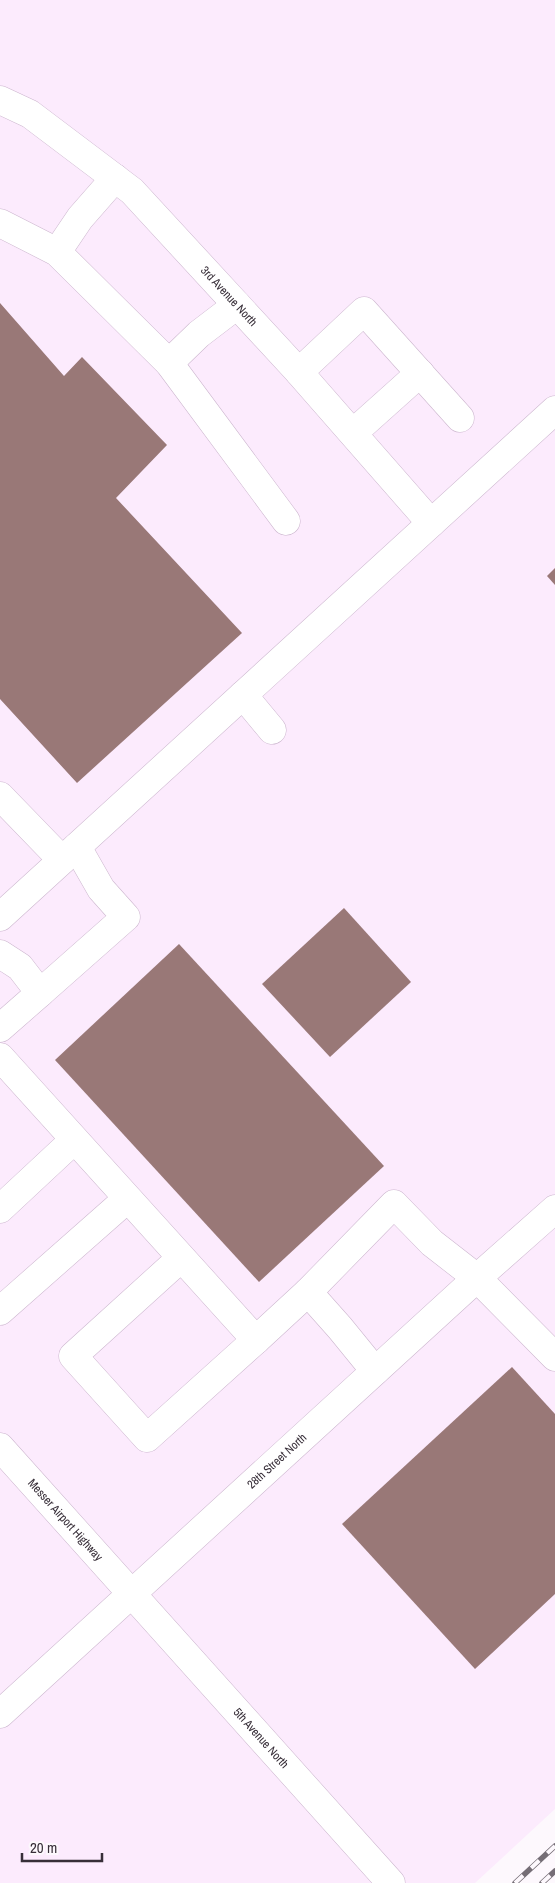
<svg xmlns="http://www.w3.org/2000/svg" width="555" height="1883" viewBox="0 0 555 1883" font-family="'Archivo Narrow',sans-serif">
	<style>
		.built { fill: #fcebfd }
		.building { fill: #997877 }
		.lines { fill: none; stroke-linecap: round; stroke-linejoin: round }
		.minor-casing { stroke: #ccb6ce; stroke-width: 29 }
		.major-casing { stroke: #ccb6ce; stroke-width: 29 }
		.minor { stroke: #fff; stroke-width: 28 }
		.major { stroke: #fff; stroke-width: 28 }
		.rail-casing { stroke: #756e76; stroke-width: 5.5 }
		.rail { stroke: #fdf8fd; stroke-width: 4; stroke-dasharray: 11; stroke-linecap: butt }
		.labels { text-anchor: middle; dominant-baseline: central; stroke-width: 4; stroke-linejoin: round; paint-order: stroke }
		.street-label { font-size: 12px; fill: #372e38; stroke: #fdf8fd }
	</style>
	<rect width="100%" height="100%" fill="#fdf8fd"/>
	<polygon class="built" points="0,0 555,0 555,1809 475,1883 0,1883"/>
	<g class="building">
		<polygon points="0,303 64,376 82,357 167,445 116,498 242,633 77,783 0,699"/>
		<polygon points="555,568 555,585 547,576"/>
		<polygon points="344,908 411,982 330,1057 262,984"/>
		<polygon points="179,944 384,1166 259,1282 55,1060"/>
		<polygon points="512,1367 555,1414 555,1594 475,1669 342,1524"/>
	</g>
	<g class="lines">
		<defs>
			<g id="minor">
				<path id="s1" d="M0 100 30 114 132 191 297 370 431 523"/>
				<polyline points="0,223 57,252 169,363 286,521"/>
				<polyline points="57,252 80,218 115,178"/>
				<polyline points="169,363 199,334 237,305"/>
				<polyline points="299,372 364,311 460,418"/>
				<polyline points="353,433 420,373"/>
				<polyline points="243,695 272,730"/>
				<polyline points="0,796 62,860"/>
				<polyline points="0,917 555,410"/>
				<polyline points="0,954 20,967 40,993 0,1028"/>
				<polyline points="40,993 126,917 101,889 77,847"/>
				<polyline points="0,1057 256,1340 147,1438 73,1356 181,1258"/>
				<polyline points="0,1209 74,1140"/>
				<polyline points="308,1292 394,1204 432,1243 477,1278 555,1357"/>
				<polyline points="0,1311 127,1199"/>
				<polyline points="256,1340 308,1292 340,1328 375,1371"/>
				<path id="s2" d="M0 1714 477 1278 555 1209"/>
			</g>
			<g id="major">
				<path id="s3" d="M0 1447 391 1883"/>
			</g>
		</defs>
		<use href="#minor" class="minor-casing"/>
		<use href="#major" class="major-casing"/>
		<use href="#minor" class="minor"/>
		<use href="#major" class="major"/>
		<defs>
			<g id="rail">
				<polyline points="515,1883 555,1846"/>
				<polyline points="542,1883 555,1871"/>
			</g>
		</defs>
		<use href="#rail" class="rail-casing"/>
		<use href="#rail" class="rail"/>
	</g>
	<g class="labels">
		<g class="street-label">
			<text stroke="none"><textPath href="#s1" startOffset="304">3rd Avenue North</textPath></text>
			<text stroke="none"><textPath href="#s2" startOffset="375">28th Street North</textPath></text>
			<text stroke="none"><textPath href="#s3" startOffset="98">Messer Airport Highway</textPath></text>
			<text stroke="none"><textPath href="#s3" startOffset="391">5th Avenue North</textPath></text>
		</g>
	</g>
	<path d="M22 1853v8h80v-8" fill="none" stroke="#372e38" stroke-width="2.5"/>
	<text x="30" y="1853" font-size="15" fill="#372e38" stroke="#fdf8fd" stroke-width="4" paint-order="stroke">20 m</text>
</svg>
